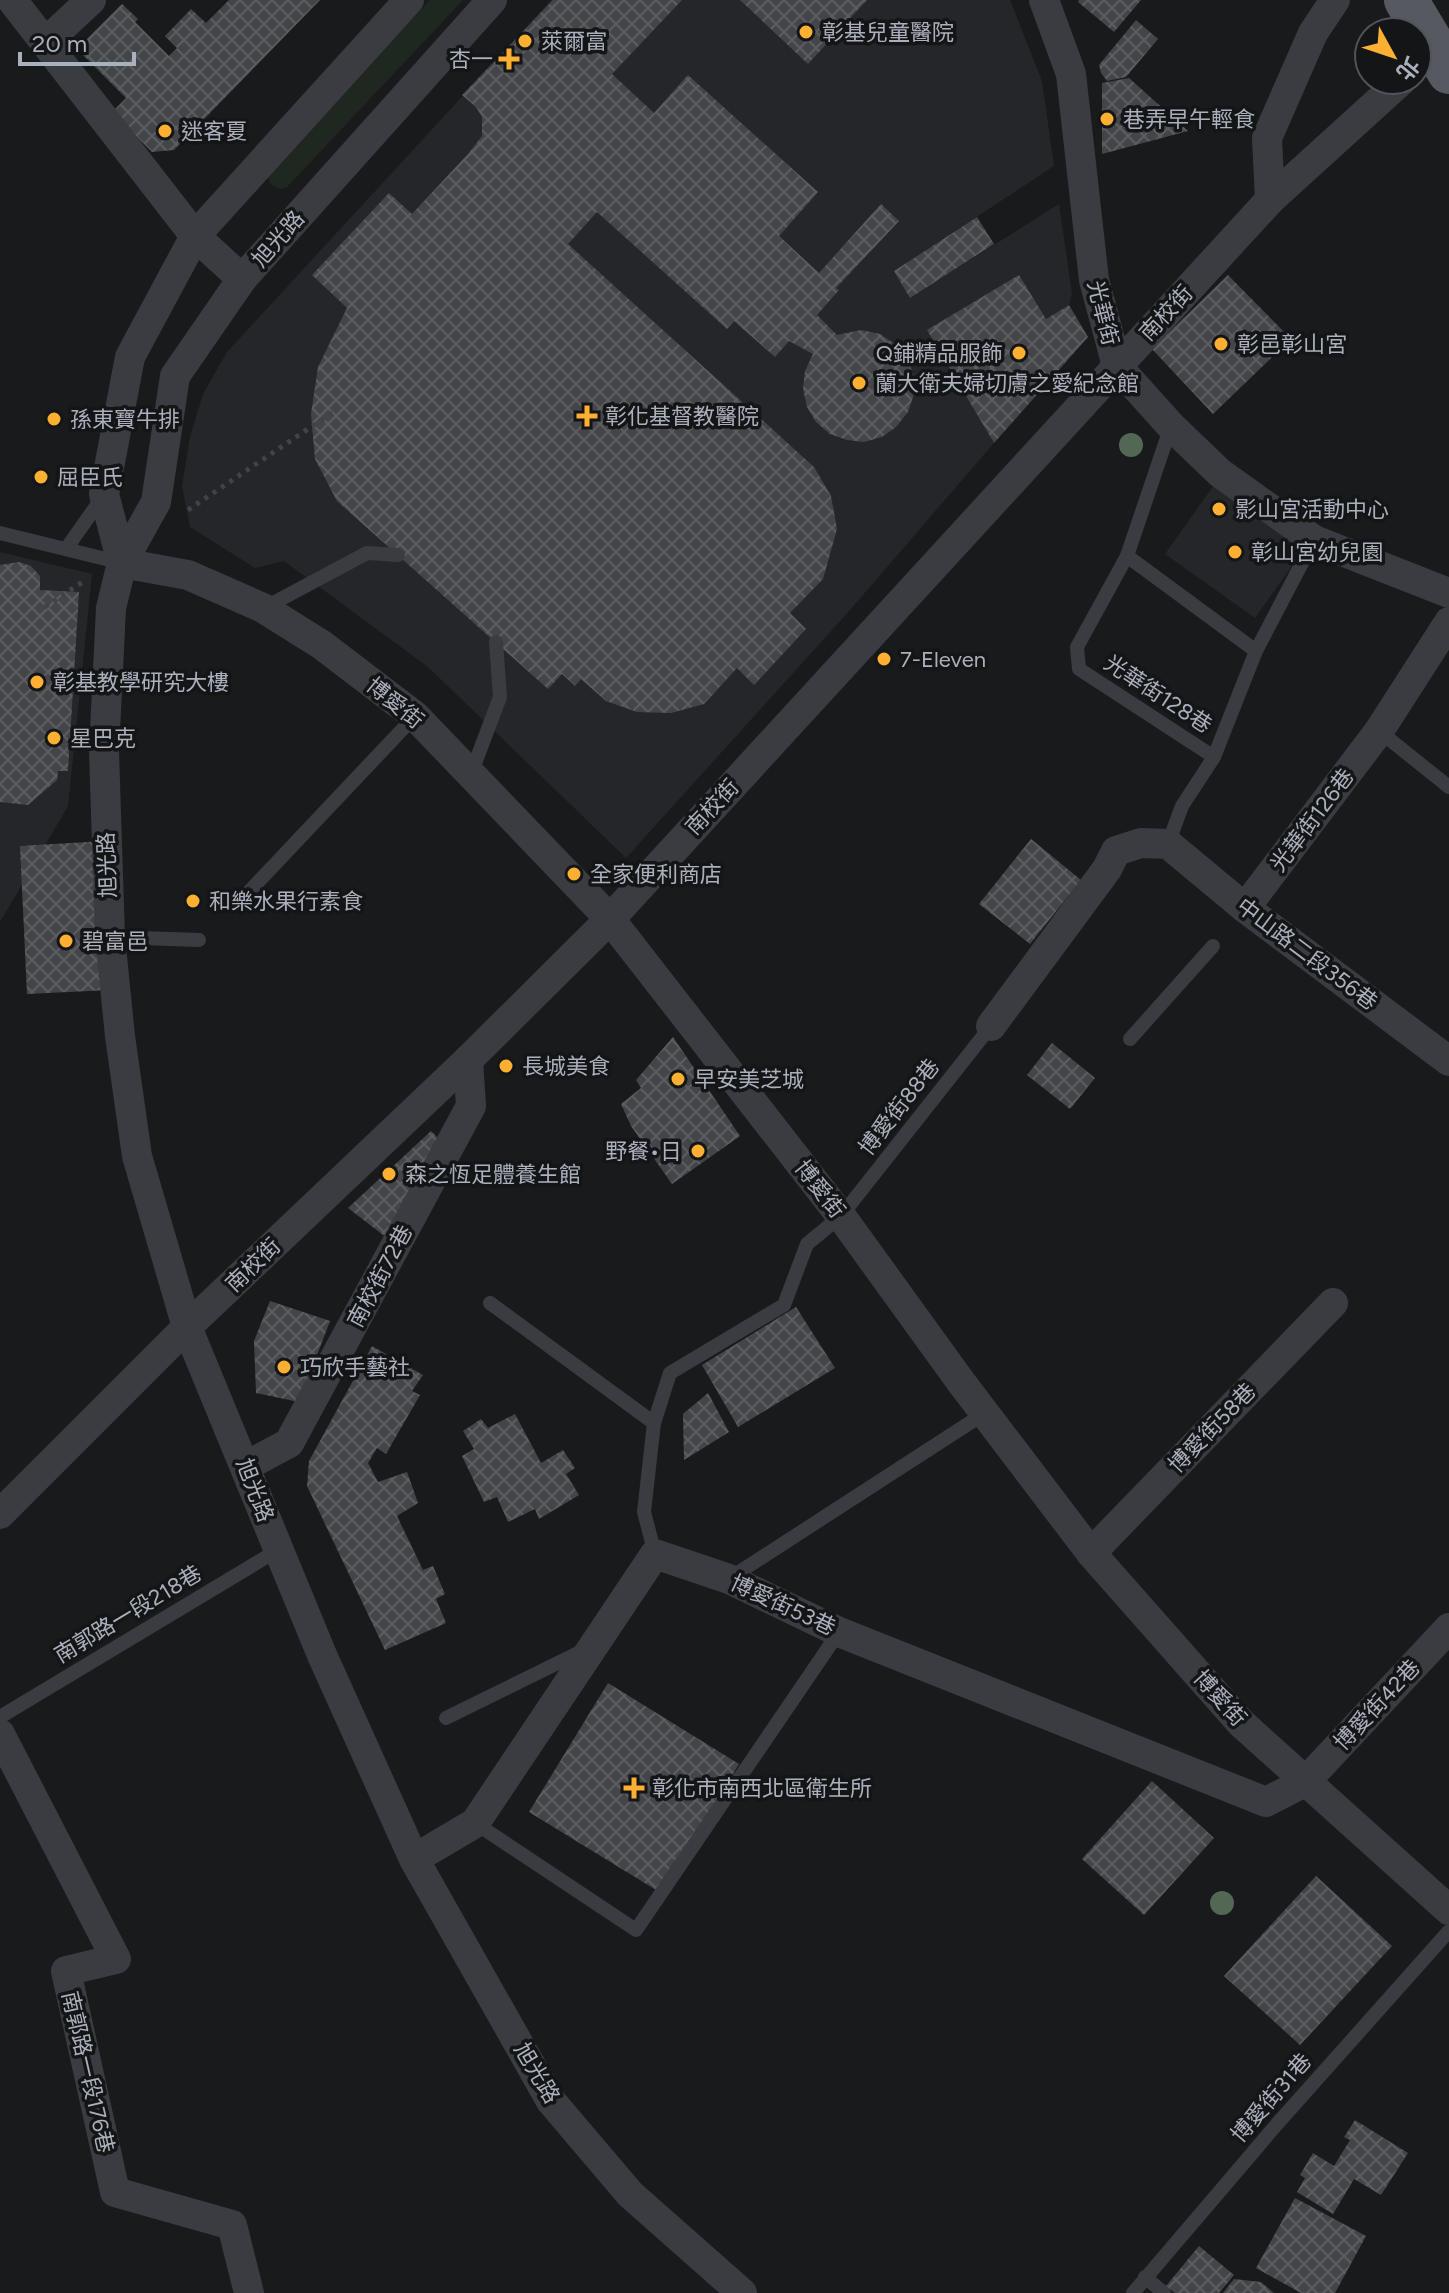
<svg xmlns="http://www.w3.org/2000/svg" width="1449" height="2293" viewBox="0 0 1449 2293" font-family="Figtree,'Noto Sans TC',sans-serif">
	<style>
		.built { fill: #252629 }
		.green { fill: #1f2820 }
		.building { fill: url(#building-cross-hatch) }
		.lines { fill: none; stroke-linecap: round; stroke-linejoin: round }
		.path { stroke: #404348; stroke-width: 5; stroke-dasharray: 4 6; stroke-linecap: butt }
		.lane { stroke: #3a3c41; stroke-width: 14 }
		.street { stroke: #3a3c41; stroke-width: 30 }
		.primary { stroke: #565960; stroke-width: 44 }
		.tree { fill: #536854 }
		.poi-dot { fill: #fcaf31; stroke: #141517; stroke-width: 3 }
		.labels { text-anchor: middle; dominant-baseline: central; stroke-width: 7; stroke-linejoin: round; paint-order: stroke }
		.poi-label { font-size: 22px; fill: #abb1bc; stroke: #141517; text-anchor: start }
		.street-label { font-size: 22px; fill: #abb1bc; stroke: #141517 }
	</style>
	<defs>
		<pattern id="building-cross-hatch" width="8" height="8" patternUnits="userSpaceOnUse" patternTransform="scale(2)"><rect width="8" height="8" fill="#434549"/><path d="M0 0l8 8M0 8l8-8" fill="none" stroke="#5b5d61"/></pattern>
	</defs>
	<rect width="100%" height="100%" fill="#191a1c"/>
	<g class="built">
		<polygon points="551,0 1010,0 1042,81 1054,166 894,271 911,297 1059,204 1072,294 1069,305 954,374 994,443 851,609 626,858 428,667 284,561 255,568 190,527 182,486 190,437 203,394 227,352"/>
		<polygon points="1214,485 1304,549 1255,618 1165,554"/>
		<polygon points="0,552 92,574 68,806 0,922"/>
	</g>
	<polygon class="green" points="430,0 463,0 287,187 281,189 271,185 268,177 269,170"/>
	<g class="building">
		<polygon points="229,0 320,0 174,150 152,152 112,112 126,98 77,49 122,4 138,19 135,22 169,56 177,48 165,36 191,9 206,23"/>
		<polygon points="553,0 682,0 612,74 654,113 688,75 818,192 779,236 819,273 881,204 899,221 836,288 839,290 817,315 837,335 861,330 880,334 895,344 907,358 914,376 914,394 908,412 896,427 882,437 864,442 847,440 830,434 816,422 807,407 803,389 805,371 813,354 789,341 775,357 734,321 727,329 597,212 568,244 814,467 831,496 837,529 823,579 790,613 806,629 754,685 737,668 704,704 671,713 637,712 606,701 581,679 575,686 562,674 548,689 337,501 315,459 311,414 318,367 347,308 312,275 389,193 412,214 468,154 482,136 482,117 476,107 462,95"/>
		<polygon points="740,0 867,0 808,64"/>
		<polygon points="1079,0 1141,0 1114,32 1078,2"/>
		<polygon points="1136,20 1158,39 1126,77 1107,81 1101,73 1099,65"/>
		<polygon points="1129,78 1188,131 1102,154 1102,83"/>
		<polygon points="977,217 994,244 910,298 894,271"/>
		<polygon points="1019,275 1046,319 1069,305 1088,337 994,443 927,330"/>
		<polygon points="1228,275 1291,339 1213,414 1152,349"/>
		<polygon points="19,562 31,566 40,576 40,590 79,592 68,771 58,771 57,780 28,805 0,802 0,565"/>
		<polygon points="1031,839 1081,880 1030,944 979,904"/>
		<polygon points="104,841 110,990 27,994 20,846"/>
		<polygon points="673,1037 740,1136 672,1184 631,1126 621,1104 641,1088 636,1080"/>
		<polygon points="1052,1043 1095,1078 1070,1109 1027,1075"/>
		<polygon points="431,1131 439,1139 387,1238 348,1208"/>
		<polygon points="270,1301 330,1321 299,1402 256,1393 254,1341"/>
		<polygon points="796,1307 835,1368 738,1427 702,1365"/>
		<polygon points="372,1346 423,1375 412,1391 420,1395 386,1454 377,1448 368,1463 378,1482 407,1472 418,1503 397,1516 423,1570 433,1566 445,1594 436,1599 446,1623 385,1650 307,1486 309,1461"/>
		<polygon points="708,1393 729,1432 684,1460 683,1414"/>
		<polygon points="515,1414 541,1463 563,1450 575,1468 566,1474 579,1495 539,1519 535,1509 508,1522 497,1497 484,1502 462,1456 474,1449 463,1431 481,1419 488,1428"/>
		<polygon points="608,1683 739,1764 661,1893 529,1812"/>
		<polygon points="1152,1781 1214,1838 1144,1915 1082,1859"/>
		<polygon points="1316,1876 1392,1946 1300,2045 1224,1976"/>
		<polygon points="1355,2120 1408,2153 1381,2195 1354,2179 1333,2214 1297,2192 1305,2178 1300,2175 1313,2153 1334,2166 1350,2140 1344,2137"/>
		<polygon points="1295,2198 1366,2236 1335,2293 1301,2293 1256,2268"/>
		<polygon points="1199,2246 1234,2275 1219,2293 1175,2293 1166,2286"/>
		<polygon points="1234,2279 1261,2282 1274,2293 1223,2293"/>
	</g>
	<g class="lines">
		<g class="path">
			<polyline points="188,510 333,412"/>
			<polyline points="45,607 84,581"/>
		</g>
		<g class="lane">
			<polyline points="1171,426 1127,556 1077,647 1079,669 1214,757"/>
			<polyline points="0,533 122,563"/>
			<polyline points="66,549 104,495"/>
			<polyline points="1127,556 1256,651"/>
			<polyline points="264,608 367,553 398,555"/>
			<polyline points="1379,731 1449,787"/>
			<polyline points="471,774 500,697 496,642"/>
			<polyline points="1168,844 1182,806 1214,757 1256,651 1314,540"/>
			<polyline points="244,897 415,716"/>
			<polyline points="110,937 199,940"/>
			<polyline points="1130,1039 1213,946"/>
			<polyline points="490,1303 654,1423"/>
			<polyline points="655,1554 644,1512 654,1423 670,1373 784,1305 807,1244 841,1216 991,1026"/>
			<polyline points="730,1578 985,1413"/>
			<polyline points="0,1717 278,1550"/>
			<polyline points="446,1718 582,1651"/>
			<polyline points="475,1823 636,1930 839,1632"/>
			<polyline points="1145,2277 1164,2293"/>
			<polyline points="1133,2293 1277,2124 1449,1931"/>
		</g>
		<g class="street">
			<polyline points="12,0 195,236 242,279"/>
			<polyline points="492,0 242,279 175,376 156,502 122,563 111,608 104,751 110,937 120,1036 137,1156 187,1327 322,1655 414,1859 551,2101 630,2194 742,2293"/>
			<polyline points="1044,0 1071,74 1094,280 1117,366 1171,426 1220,473 1314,540 1449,593"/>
			<polyline points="46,42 91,0"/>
			<polyline points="1270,200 1267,138 1313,33 1335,0"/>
			<polyline points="122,563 188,575 263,608 322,645 415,716 610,919 841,1216 961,1382 1091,1553 1241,1723 1449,1910"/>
			<polyline points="122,563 104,494 130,357 195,236 409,0"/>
			<polyline points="1245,908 1379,731 1449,622"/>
			<polyline points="991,1026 1107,869 1116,851 1141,843 1168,844 1245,908 1449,1061"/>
			<polyline points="246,1466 289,1443 471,1106 468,1060"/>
			<polyline points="0,1514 187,1327 468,1060 610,919 1270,200 1402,80"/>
			<polyline points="1091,1553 1333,1303"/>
			<polyline points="0,1734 116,1959 66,1971 115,2192 232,2225 249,2293"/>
			<polyline points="414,1859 475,1823 655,1554 729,1579 839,1632 1266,1802 1305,1782 1449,1628"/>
		</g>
		<polyline class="primary" points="1406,0 1449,72"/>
	</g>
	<g class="tree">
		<circle cx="1131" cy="445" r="12"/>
		<circle cx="1222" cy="1903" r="12"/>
	</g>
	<g class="poi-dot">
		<circle cx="806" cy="32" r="8"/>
		<circle cx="525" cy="41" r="8"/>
		<path d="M505 47h8v8h8v8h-8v8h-8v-8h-8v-8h8z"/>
		<circle cx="1107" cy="119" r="8"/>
		<circle cx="165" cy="131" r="8"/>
		<circle cx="1221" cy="344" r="8"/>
		<circle cx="1019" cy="353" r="8"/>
		<circle cx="859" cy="383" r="8"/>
		<path d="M583 404h8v8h8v8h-8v8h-8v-8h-8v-8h8z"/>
		<circle cx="54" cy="419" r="8"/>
		<circle cx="41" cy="477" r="8"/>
		<circle cx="1219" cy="509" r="8"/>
		<circle cx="1235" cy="552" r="8"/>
		<circle cx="884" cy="659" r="8"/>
		<circle cx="37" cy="682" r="8"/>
		<circle cx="54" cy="738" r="8"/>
		<circle cx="574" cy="874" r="8"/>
		<circle cx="193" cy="901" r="8"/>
		<circle cx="66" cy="941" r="8"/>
		<circle cx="506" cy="1066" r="8"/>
		<circle cx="678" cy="1079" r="8"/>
		<circle cx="698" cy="1151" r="8"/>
		<circle cx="389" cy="1174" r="8"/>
		<circle cx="284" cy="1367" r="8"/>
		<path d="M630 1776h8v8h8v8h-8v8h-8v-8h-8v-8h8z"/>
	</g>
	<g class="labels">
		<g class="poi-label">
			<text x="822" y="32">彰基兒童醫院</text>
			<text x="541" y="41">萊爾富</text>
			<text x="493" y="59" text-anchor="end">杏一</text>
			<text x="1123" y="119">巷弄早午輕食</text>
			<text x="181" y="131">迷客夏</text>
			<text x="1237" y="344">彰邑彰山宮</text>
			<text x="1003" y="353" text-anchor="end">Q鋪精品服飾</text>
			<text x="875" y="383">蘭大衛夫婦切膚之愛紀念館</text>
			<text x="605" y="416">彰化基督教醫院</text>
			<text x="70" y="419">孫東寶牛排</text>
			<text x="57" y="477">屈臣氏</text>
			<text x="1235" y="509">影山宮活動中心</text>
			<text x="1251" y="552">彰山宮幼兒園</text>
			<text x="900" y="659">7-Eleven</text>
			<text x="53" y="682">彰基教學研究大樓</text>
			<text x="70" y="738">星巴克</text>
			<text x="590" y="874">全家便利商店</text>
			<text x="209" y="901">和樂水果行素食</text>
			<text x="82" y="941">碧富邑</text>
			<text x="522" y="1066">長城美食</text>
			<text x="694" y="1079">早安美芝城</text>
			<text x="682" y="1151" text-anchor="end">野餐•日</text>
			<text x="405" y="1174">森之恆足體養生館</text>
			<text x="300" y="1367">巧欣手藝社</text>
			<text x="652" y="1788">彰化市南西北區衛生所</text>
		</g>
		<g class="street-label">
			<text transform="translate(278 239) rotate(-49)">旭光路</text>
			<text transform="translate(1103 313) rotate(76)">光華街</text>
			<text transform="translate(1166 313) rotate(-47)">南校街</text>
			<text transform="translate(1158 694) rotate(33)">光華街128巷</text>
			<text transform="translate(395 703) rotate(39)">博愛街</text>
			<text transform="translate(712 807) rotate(-47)">南校街</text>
			<text transform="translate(1312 820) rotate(-53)">光華街126巷</text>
			<text transform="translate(107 865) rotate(-92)">旭光路</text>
			<text transform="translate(1307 954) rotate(37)">中山路二段356巷</text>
			<text transform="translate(899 1107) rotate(-52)">博愛街88巷</text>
			<text transform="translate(820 1189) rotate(52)">博愛街</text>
			<text transform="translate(253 1265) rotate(-44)">南校街</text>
			<text transform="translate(380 1276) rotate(-62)">南校街72巷</text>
			<text transform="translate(1212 1428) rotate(-46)">博愛街58巷</text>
			<text transform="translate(255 1490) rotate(69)">旭光路</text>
			<text transform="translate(783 1605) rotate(25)">博愛街53巷</text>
			<text transform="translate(128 1614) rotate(-31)">南郭路一段218巷</text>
			<text transform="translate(1220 1698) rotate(48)">博愛街</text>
			<text transform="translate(1377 1705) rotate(-47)">博愛街42巷</text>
			<text transform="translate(88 2072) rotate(77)">南郭路一段176巷</text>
			<text transform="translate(537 2073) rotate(59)">旭光路</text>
			<text transform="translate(1271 2098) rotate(-49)">博愛街31巷</text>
		</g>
	</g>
	<g transform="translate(1393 56) rotate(130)"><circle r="38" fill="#141517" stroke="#505359" stroke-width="2"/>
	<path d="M0-6L14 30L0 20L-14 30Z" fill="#fcaf31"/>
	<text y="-12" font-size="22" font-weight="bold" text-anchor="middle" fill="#abb1bc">北</text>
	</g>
	<path d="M20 52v12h114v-12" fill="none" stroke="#abb1bc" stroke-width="4"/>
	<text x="32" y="52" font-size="24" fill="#abb1bc" stroke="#141517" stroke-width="6" paint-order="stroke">20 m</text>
</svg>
